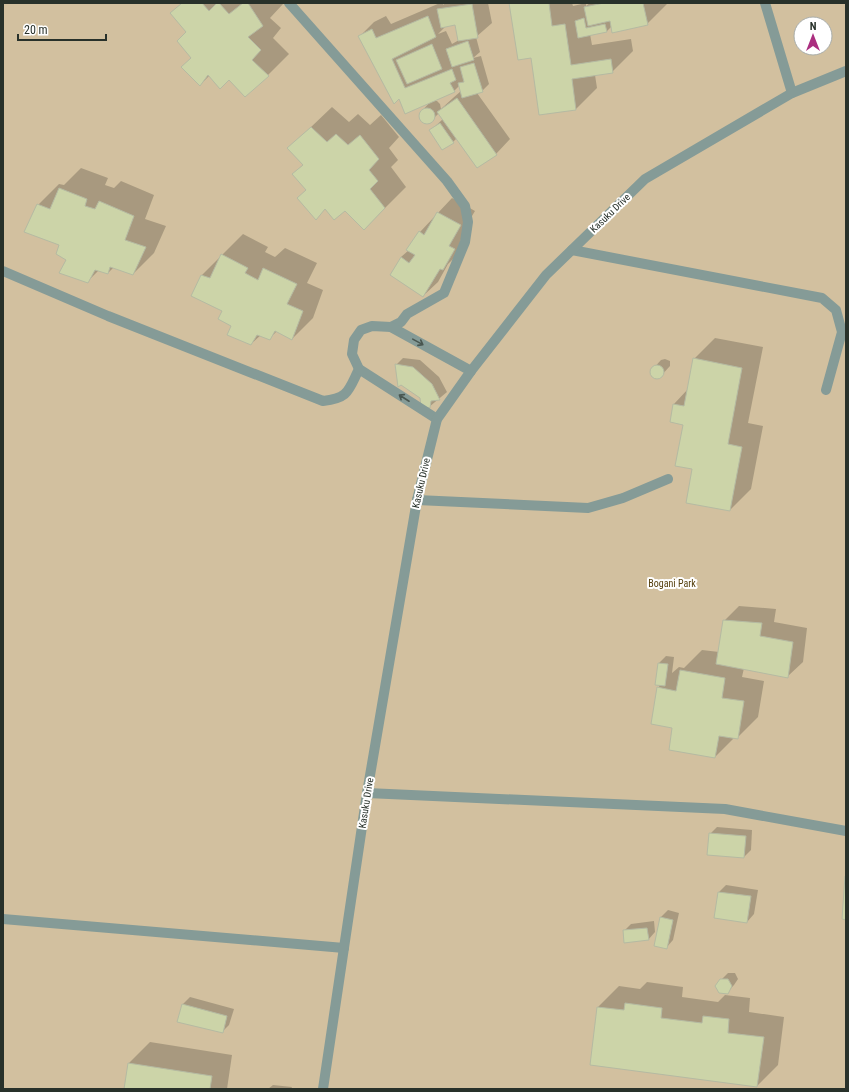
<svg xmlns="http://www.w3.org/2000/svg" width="849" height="1092" viewBox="0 0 849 1092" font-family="'Roboto Condensed',sans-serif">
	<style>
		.green { fill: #d2c09f; fill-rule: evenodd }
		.shadow { fill: #0003; fill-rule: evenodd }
		.building { fill: #ccd4a8; stroke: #b5baa2 }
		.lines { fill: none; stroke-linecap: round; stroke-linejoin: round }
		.service { stroke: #859b97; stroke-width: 10 }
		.minor { stroke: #859b97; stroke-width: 10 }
		.oneway { stroke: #495650 }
		.labels { text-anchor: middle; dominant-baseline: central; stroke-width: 4; stroke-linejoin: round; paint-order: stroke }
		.street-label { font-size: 10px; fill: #28312a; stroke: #fff }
		.park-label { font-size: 10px; fill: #56400e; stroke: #fff }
	</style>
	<rect width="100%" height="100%" fill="#e3f9e6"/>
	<path class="green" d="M3 3H846V1089H3ZM801 24H825V48H801Z"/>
	<g class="shadow">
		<polygon points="182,3 282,3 283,4 270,18 281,28 273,38 289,54 268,75 245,96 229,79 209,76 200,85 192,57 187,32 171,13"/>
		<path d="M440 3H443V5L445 3H488L492 23 476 37 480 52 473 58 481 56 489 84 482 91 477 93 510 139 496 154 457 138 453 142 430 131 443 119 439 113 429 123H424L421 120 420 116 421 112 431 101H437L440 104 441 109 453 98 461 91 460 85 454 91 399 98 359 37 374 22 386 16 391 24ZM456 24 459 40 452 44 446 31 438 34 446 26Z"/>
		<polygon points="510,3 572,3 573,6 586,3 586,6 590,3 668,3 647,24 612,26 607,31 590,34 592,45 631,39 633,51 612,72 595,75 597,88 576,109 540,114 532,57"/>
		<polygon points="332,107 349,122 358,114 370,125 381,115 399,137 389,148 398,160 391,167 406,187 364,229 345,209 307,189 293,174 304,164 289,148"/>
		<polygon points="81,168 108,178 105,185 114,188 121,181 154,195 145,219 166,226 154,253 133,274 114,267 108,273 99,270 87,282 68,259 61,244 38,205 59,184 64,185"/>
		<polygon points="452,198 475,211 463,231 457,255 448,264 438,282 423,296 401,257 409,250 420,232"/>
		<polygon points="243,234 268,247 265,252 275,257 285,248 317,263 307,283 323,290 313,318 292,339 277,331 270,338 261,335 251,344 233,325 202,275"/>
		<polygon points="715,338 763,347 748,423 763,426 751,489 730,510 694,469 684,424 671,422 674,404 688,389 694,359"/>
		<polygon points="403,358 420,360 439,377 447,392 429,407 396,365"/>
		<polygon points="665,359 670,361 670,366 660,377 656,379 651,376 651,371 661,360"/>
		<polygon points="739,606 776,609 774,622 807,628 803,662 788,676 744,668 742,677 764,681 758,717 737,738 734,738 715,757 674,727 658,688 661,684 657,684 659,663 666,656 674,657 672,673 679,667 684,668 702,650 719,652 724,621"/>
		<polygon points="717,827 752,830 751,850 744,857 710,834"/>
		<polygon points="726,885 758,890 754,914 747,922 715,917 719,892"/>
		<polygon points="668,910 679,913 673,940 666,948 661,917"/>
		<polygon points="654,921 655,932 648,940 624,931 631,924"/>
		<polygon points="728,973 735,973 738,979 734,985 727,993 721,980"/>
		<polygon points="647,982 683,987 682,997 718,1002 725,995 750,998 749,1012 784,1017 778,1065 757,1086 598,1007 619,986 640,989"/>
		<polygon points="190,997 234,1009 229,1025 222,1032 183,1004"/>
		<polygon points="150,1042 232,1055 227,1089 125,1089 129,1063"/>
		<polygon points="273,1085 292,1087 291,1089 268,1089"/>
	</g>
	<g class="building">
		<polygon points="182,3 202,3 209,11 217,3 219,3 229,14 243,3 248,3 263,26 248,37 261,50 252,60 269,76 245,97 229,80 220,89 208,75 200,86 181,67 191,58 177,41 186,32 170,13"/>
		<polygon points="509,3 549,3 552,26 565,24 571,65 611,59 613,73 572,79 576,110 539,115 531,58 518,60"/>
		<polygon points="604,3 643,3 648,25 612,33 610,21 588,26 584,7"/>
		<polygon points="472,4 478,38 458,41 455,25 441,28 437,9"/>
		<polygon points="428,16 436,37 392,59 405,88 452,69 456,80 450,83 455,92 405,114 399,99 394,104 358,36 372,29 376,38"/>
		<polygon points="584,18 586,28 605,24 607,32 578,38 575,21"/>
		<polygon points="468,41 474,60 452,67 446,49"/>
		<polygon points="432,44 442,69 407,84 396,60"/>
		<polygon points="474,63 483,92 462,98 458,83 464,82 460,67"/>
		<polygon points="457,98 497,155 477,168 437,112"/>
		<circle cx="427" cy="116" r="8"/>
		<polygon points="440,123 454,143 442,150 429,130"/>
		<polygon points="311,127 327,142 336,134 348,145 360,135 379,159 369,170 378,181 370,189 385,208 364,230 345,211 334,220 325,209 316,220 297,198 306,190 292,174 303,165 287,148"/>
		<polygon points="59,188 87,199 85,206 95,209 99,201 134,216 125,240 146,247 133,275 110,267 108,274 95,270 88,283 59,273 66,260 56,254 59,245 24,232 37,204 50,209"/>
		<polygon points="437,212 461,225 449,246 455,249 443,270 440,269 423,297 390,275 401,257 409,263 415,255 406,250 419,231 424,235"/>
		<polygon points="221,254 248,268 245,273 258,280 263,268 297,284 287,304 303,311 292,340 275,331 270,340 257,335 251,345 227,335 231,326 218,319 222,311 191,296 201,275 210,278"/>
		<polygon points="693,358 742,368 728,444 742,447 730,511 686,503 692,469 675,466 683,425 670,422 673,404 684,406"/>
		<polygon points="395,364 413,367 432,384 440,400 431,401 430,408 421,407 420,398 401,385 398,387"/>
		<circle cx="657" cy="372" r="7"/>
		<polygon points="723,620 762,623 760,636 793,642 788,678 716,664"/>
		<polygon points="658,663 668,664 665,686 655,685"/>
		<polygon points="680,670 725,678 722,698 744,701 738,739 719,736 715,758 669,750 672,728 651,724 657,687 676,691"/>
		<polygon points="709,833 746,836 744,858 707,855"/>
		<polygon points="845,876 846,876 846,920 842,919"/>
		<polygon points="718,892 751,896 747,923 714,918"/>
		<polygon points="660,917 673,920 667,949 654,946"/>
		<polygon points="647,928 649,940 624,943 623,930"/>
		<polygon points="720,979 728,979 732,986 728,994 719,993 715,986"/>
		<polygon points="625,1003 662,1008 661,1018 702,1023 703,1016 729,1019 728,1033 764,1037 757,1087 590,1065 597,1007 624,1010"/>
		<polygon points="182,1004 227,1016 223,1033 177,1022"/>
		<polygon points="128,1063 212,1076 210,1089 124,1089"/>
	</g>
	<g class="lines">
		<g class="service">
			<polyline points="572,250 822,298 836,310 842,332 826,390"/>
			<polyline points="417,500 588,508 623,498 668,479"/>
		</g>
		<g class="minor">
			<polyline points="289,3 447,181 465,206 468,222 465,242 444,293 407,314 401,322 391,327"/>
			<polyline points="765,3 792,93"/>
			<path d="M3 271 108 316 323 401C349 398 348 391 359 369"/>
			<polyline points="437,419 359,369 352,354 354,340 361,330 372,326 391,327 471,371"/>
			<polyline points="367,793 725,809 846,831"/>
			<polyline points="3,919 344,948"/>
			<polyline points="323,1089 367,793 417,500 437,419 471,371 546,275 645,179 792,93 846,71"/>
		</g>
	</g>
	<defs><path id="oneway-shaft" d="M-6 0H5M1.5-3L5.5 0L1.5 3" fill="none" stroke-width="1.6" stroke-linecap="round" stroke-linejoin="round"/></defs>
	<g class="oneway">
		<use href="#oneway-shaft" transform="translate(418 342) rotate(29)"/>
		<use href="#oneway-shaft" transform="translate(404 398) rotate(-147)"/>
	</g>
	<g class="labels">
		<g class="street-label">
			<text transform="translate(610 213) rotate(-44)">Kasuku Drive</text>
			<text transform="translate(421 483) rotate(-77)">Kasuku Drive</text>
			<text transform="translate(366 803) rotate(-81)">Kasuku Drive</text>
		</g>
		<g class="park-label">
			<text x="672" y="583">Bogani Park</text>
		</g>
	</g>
	<rect width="849" height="1092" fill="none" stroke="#28312a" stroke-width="8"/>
	<g transform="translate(813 36)"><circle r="19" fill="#ffffff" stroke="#a9adaa"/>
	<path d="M0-3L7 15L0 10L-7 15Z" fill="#ab2f80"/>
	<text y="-6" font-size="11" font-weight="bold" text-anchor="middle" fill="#28312a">N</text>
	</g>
	<path d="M18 34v6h88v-6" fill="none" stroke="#28312a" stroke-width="2"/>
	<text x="24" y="34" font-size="12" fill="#28312a" stroke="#ffffff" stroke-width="3" paint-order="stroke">20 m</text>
</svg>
